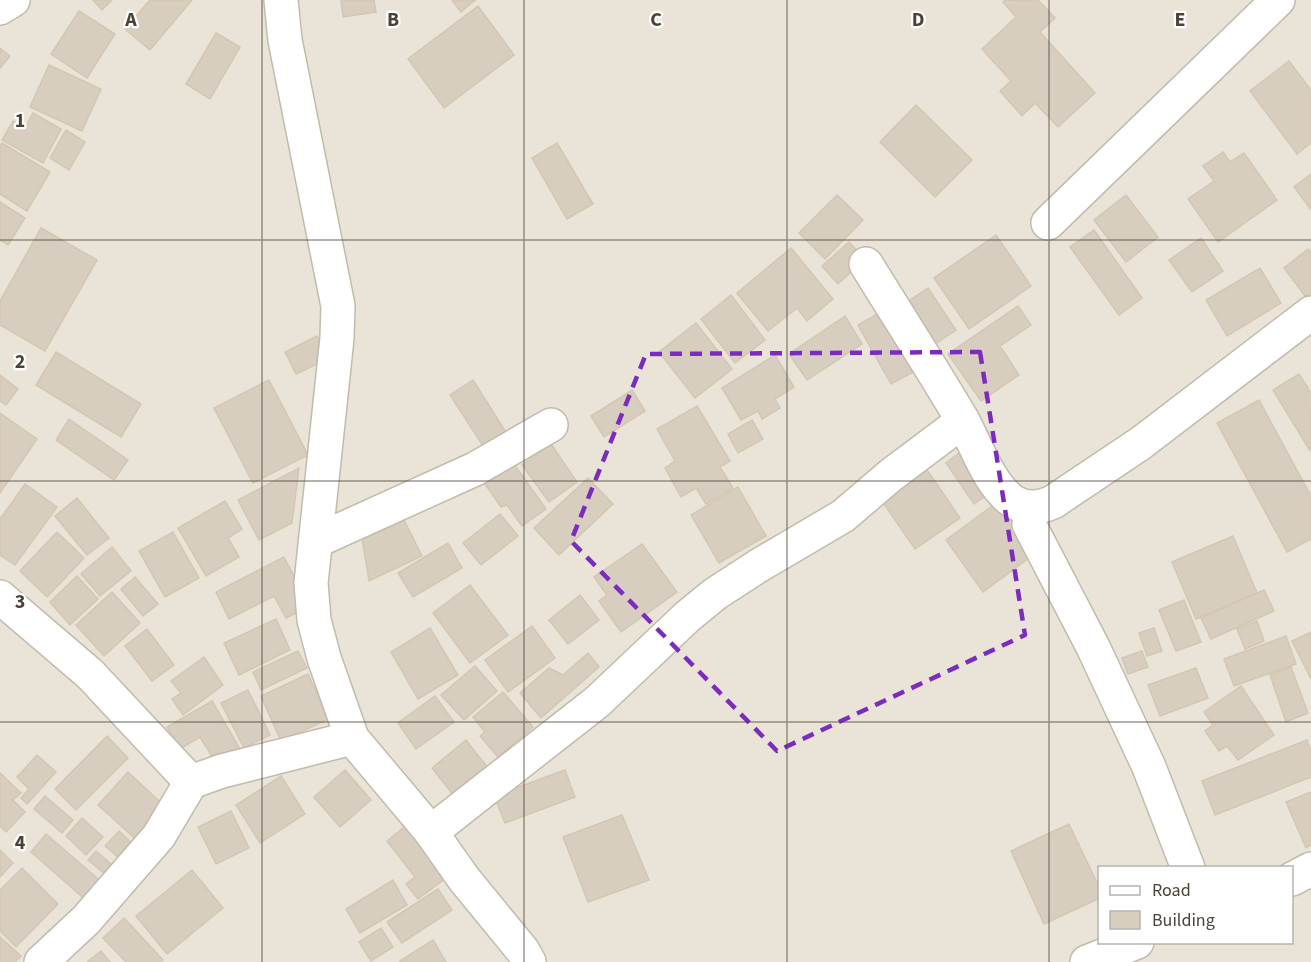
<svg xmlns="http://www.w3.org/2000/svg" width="1311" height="962" viewBox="0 0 1311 962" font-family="'Source Sans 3',sans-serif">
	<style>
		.residential { fill: #eae4d8; fill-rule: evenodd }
		.building { fill: #d8cebf; stroke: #d3c7b2; stroke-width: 1.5 }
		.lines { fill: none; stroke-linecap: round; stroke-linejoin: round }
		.street-casing { stroke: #c2baac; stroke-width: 36 }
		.street { stroke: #fff; stroke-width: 33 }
		.marked { fill: none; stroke: #7b2cbf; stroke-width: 4.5; stroke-dasharray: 12 8; stroke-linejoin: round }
		.grid { fill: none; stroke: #4a4338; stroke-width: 1.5; stroke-opacity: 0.55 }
		.grid-label { font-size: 20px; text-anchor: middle; font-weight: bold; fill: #4a4338; stroke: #fff; stroke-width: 4.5; stroke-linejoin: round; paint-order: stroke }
	</style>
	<rect width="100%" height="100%" fill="#f6f2ea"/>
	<path class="residential" d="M0 0H1311V962H0ZM1100 868H1292V942H1100Z"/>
	<g class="building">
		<polygon points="93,0 112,0 102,10"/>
		<polygon points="150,0 192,0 150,50 125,29"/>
		<polygon points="341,0 374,0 376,12 343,17"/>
		<polygon points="452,0 475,0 461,12"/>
		<polygon points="1005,0 1038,0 1055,18 1040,32 1095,93 1058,127 1035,103 1022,116 1000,91 1011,81 982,49 1016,17 1003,2"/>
		<polygon points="478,6 514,55 444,108 408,59"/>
		<polygon points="79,11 115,34 87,78 51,54"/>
		<polygon points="216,33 240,47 210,99 186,84"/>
		<polygon points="0,48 10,56 0,68"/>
		<polygon points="1289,61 1311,90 1311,143 1297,154 1250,91"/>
		<polygon points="49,65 101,89 82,131 30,107"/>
		<polygon points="916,105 972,160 935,197 880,142"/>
		<polygon points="33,113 61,129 43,163 2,140 13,121 25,128"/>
		<polygon points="66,130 85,142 69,170 50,158"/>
		<polygon points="2,143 50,172 27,211 0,194 0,146"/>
		<polygon points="557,143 593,204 567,219 532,158"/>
		<polygon points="1223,152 1230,162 1244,153 1277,200 1218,242 1188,199 1214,181 1203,166"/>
		<polygon points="1311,174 1311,210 1294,187"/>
		<polygon points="837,195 863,220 825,259 799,233"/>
		<polygon points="1126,195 1158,237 1126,262 1094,220"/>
		<polygon points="0,202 25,218 8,245 0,240"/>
		<polygon points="41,228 97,260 45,351 0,325 0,301"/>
		<polygon points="1094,230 1142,298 1119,315 1070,247"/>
		<polygon points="996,235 1031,286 969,329 934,278"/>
		<polygon points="1201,238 1223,271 1192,292 1169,260"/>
		<polygon points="849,242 865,259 838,284 822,266"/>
		<polygon points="791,248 833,299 807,321 797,308 768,331 737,293"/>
		<polygon points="1308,249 1311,252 1311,304 1284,268"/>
		<polygon points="1260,268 1281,303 1227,336 1206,300"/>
		<polygon points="928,288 956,330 935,344 907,302"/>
		<polygon points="731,295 765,340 735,363 701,319"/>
		<polygon points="1018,306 1031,325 1000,346 1019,375 981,401 948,354"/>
		<polygon points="886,309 919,369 891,384 858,325"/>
		<polygon points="845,316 862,344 807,380 789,354"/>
		<polygon points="696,323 732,369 695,398 659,352"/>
		<polygon points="317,336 328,359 296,374 285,352"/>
		<polygon points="56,352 141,404 121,437 36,385"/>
		<polygon points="775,355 794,387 775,399 780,408 762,419 758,411 741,420 722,388"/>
		<polygon points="1299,374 1311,393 1310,451 1273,390"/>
		<polygon points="0,375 18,389 6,405 0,401"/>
		<polygon points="269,380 308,455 253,483 214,408"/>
		<polygon points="473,380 507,434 485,449 450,395"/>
		<polygon points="632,390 645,411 604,437 591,416"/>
		<polygon points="1259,400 1311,496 1311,539 1287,552 1217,423"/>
		<polygon points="697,406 730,461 720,467 733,488 706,504 696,488 681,497 665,468 675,461 657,429"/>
		<polygon points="0,413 37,439 0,493"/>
		<polygon points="69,419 128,460 114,480 56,440"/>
		<polygon points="752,420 763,439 738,453 728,434"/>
		<polygon points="551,444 577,482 549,502 522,465"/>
		<polygon points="963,450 991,492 974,504 946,463"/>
		<polygon points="514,464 546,509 522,526 507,505 501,507 485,484"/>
		<polygon points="299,468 292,523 259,540 238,500"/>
		<polygon points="927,470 960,518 915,549 882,501"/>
		<polygon points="588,478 613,504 559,555 534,528"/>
		<polygon points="25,484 57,507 15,565 0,555 0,519"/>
		<polygon points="738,487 766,536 719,563 691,515"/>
		<polygon points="77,498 109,538 87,555 55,516"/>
		<polygon points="1003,498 1040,550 983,592 946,540"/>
		<polygon points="225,501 242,529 228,538 239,557 206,576 178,528"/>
		<polygon points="400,512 422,556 369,581 361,532"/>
		<polygon points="500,514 518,536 481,565 463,543"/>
		<polygon points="57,532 84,558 47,597 20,571"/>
		<polygon points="173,532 199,578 165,597 139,551"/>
		<polygon points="1233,536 1257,593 1196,619 1172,562"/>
		<polygon points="448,543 462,568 413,597 398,573"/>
		<polygon points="642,544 677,592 621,632 599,601 607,595 594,577"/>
		<polygon points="112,547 131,571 100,596 81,574"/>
		<polygon points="284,557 310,606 286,618 274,596 229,619 216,592"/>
		<polygon points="77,576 98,599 70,625 50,602"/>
		<polygon points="135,577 158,604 143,616 121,589"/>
		<polygon points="470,585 508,635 470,663 433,613"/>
		<polygon points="1264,590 1274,611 1211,639 1201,618"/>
		<polygon points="112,592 140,623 104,656 76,625"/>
		<polygon points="580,595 599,620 568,644 549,620"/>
		<polygon points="1184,600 1201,642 1176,651 1159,610"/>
		<polygon points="276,619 290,650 239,675 224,643"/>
		<polygon points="1257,621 1264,641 1245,649 1237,629"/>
		<polygon points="532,626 555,658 508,692 485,660"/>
		<polygon points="430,628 458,675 418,699 391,652"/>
		<polygon points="1154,628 1162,651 1147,656 1139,633"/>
		<polygon points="147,629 174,665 152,681 125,646"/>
		<polygon points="1311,632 1311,679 1292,641"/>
		<polygon points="1286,636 1296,664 1234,686 1224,659"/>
		<polygon points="298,651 307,668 261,690 253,672"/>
		<polygon points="1142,651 1148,667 1128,674 1122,658"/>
		<polygon points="588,653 599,667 541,718 520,693 549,668 563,675"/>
		<polygon points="204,657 223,685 183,715 172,699 181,693 171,681"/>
		<polygon points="475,666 497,691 464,720 441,695"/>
		<polygon points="1291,667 1308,713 1286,722 1270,675"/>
		<polygon points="1196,668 1208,698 1160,716 1148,685"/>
		<polygon points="308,674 329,719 281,741 261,696"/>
		<polygon points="1241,686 1274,735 1238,760 1227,746 1219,751 1205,731 1213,725 1204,712"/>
		<polygon points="248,690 270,735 244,748 221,703"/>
		<polygon points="503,692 533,727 498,757 480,736 485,732 473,717"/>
		<polygon points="435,696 454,722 416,749 398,723"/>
		<polygon points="212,701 240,749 216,763 200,737 180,749 167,727"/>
		<polygon points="107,736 128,758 76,810 55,789"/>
		<polygon points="466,740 488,768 454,796 432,768"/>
		<polygon points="1307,740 1311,752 1311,777 1215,815 1202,781"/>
		<polygon points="37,755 56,772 27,804 21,798 29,789 17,777"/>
		<polygon points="345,770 371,800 340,827 314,797"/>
		<polygon points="565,770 575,797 505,823 494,796"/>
		<polygon points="128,772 171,812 141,844 98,805"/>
		<polygon points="0,773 21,793 13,800 25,812 6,832 0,826"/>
		<polygon points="281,776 305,814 260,843 236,805"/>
		<polygon points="1311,792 1311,845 1306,848 1286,802"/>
		<polygon points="45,796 73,820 62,833 34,809"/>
		<polygon points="231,811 249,848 216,864 198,827"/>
		<polygon points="622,815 649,880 588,902 563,837"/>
		<polygon points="82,818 103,837 86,855 66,836"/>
		<polygon points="408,824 450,875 418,899 406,884 415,877 387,841"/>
		<polygon points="1069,824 1100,889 1100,898 1044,924 1011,851"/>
		<polygon points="119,831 140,851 127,865 105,846"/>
		<polygon points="46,834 104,884 88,902 31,852"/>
		<polygon points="0,850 13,863 0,877"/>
		<polygon points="96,851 120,872 112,880 88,860"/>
		<polygon points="22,868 58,904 16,947 0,931 0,890"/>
		<polygon points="192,870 223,908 167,954 136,916"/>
		<polygon points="393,880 407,905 360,933 346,909"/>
		<polygon points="438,889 452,910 402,943 387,922"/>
		<polygon points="124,918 163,960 161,962 126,962 103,938"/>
		<polygon points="381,928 393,947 371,961 359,942"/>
		<polygon points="0,937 21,956 15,962 0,962"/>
		<polygon points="433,940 446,962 400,962 400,961"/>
		<polygon points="101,951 110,962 87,962"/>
	</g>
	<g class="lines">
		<defs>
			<g id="street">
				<polyline points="281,0 285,40 338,306 337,338 311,583 314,620 324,658 352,738 431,832 464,879 523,951 529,962"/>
				<polyline points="0,8 13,0"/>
				<polyline points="1048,223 1278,0"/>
				<path d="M866 264C898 316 932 368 963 421 976 445 990 487 1014 502 1027 510 1040 508 1053 502L1141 443 1311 313"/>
				<polyline points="1029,524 1093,647 1149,767 1188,868"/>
				<polyline points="316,541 475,469 551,425"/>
				<polyline points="0,597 90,674 191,782"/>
				<polyline points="431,832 597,702 688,616 715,594 758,566 843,516 891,475 963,421"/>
				<polyline points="1292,879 1311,869"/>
				<polyline points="41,962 86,920 159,836 191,782 222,771 352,738"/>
				<polyline points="1087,962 1137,942"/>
			</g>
		</defs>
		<use href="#street" class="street-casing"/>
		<use href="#street" class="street"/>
	</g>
	<path class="marked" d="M980 352 1025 635 777 751 571 541 646 354Z"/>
	<path class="grid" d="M262 0V962M524 0V962M787 0V962M1049 0V962M0 240H1311M0 481H1311M0 722H1311"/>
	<g class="grid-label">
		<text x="131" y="26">A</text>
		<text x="393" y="26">B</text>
		<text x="656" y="26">C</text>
		<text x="918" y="26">D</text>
		<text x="1180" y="26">E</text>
		<text x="20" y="127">1</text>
		<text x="20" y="368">2</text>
		<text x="20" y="608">3</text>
		<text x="20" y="849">4</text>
	</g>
	<rect x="1098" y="866" width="195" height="78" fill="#ffffff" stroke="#b7b4af" stroke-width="1.5"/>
	<rect x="1110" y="886" width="30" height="9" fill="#ffffff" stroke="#b7b4af" stroke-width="1.5"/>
	<text x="1152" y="896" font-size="18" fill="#4a4338">Road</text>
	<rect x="1110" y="911" width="30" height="18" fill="#d8cebf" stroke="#b7b4af" stroke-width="1.5"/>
	<text x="1152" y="926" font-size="18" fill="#4a4338">Building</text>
</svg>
